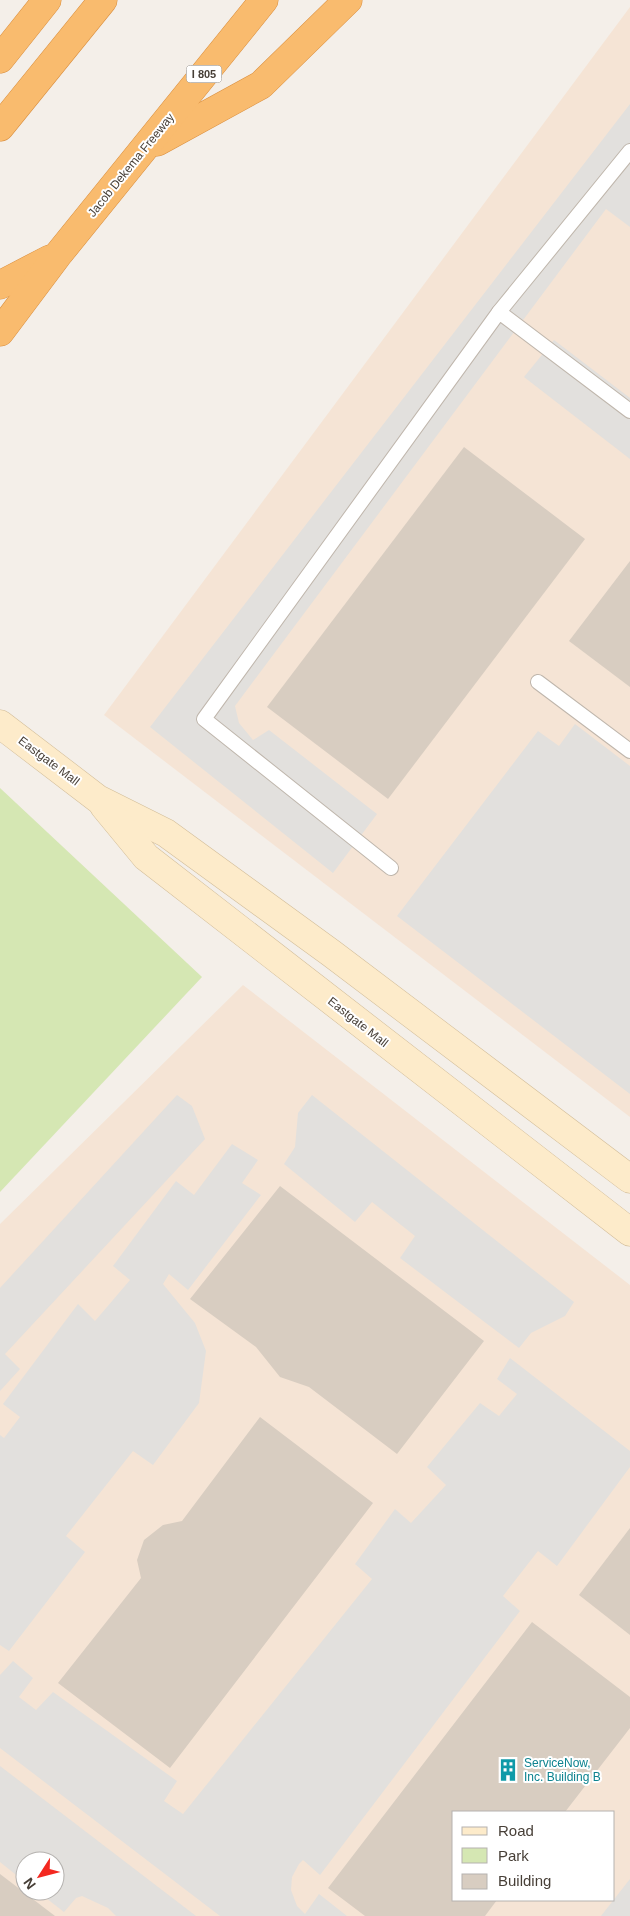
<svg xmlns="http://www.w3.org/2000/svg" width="630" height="1916" viewBox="0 0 630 1916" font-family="Arial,sans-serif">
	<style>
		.commercial { fill: #f5e4d5; fill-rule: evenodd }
		.green { fill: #d5e7b3 }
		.parking { fill: #e2e0dd }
		.building { fill: #d8cdc1 }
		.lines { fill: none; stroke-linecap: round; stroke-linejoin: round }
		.service-casing { stroke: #bfb6ac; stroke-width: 16 }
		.secondary-casing { stroke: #d2bd99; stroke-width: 29 }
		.motorway-casing { stroke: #d98e3e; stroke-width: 29 }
		.service { stroke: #fff; stroke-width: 14 }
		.secondary { stroke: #fdebca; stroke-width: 28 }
		.motorway { stroke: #f9bb6e; stroke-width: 28 }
		.labels { text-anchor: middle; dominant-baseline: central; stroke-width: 4; stroke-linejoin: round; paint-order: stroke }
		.shield { fill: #fff; stroke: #7e7973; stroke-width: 1 }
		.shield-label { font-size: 11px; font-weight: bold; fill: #473f37 }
		.street-label { font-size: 12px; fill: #473f37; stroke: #fff }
		.culture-label { font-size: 12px; fill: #0d838f; stroke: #fff; text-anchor: start }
	</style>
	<rect width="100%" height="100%" fill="#f4efe9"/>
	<g class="commercial">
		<polygon points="630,7 630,1117 104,715"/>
		<path d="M243 985 630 1285V1916H0V1224ZM454 1812H614V1900H454ZM25 1861H55V1891H25Z"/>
	</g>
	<polygon class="green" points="0,788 202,977 0,1192"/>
	<g class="parking">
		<polygon points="630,104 630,227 606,209 235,706 239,723 253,740 269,730 377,814 333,873 150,727"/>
		<polygon points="554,340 630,398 630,459 524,377"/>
		<polygon points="575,724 630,766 630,1094 397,916 538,731 559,746"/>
		<polygon points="177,1095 192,1106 205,1139 5,1354 20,1369 0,1391 0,1288"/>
		<polygon points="312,1095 574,1302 565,1316 531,1333 519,1348 400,1258 415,1236 372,1202 355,1222 284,1164 295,1147 298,1113"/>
		<polygon points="232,1144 258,1160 242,1183 261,1195 188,1290 169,1274 163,1284 195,1323 206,1351 199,1403 153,1465 133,1451 66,1536 85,1552 9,1651 0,1645 0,1435 4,1438 20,1417 3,1404 78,1304 95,1321 130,1280 113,1266 176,1181 194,1195"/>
		<polygon points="510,1358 630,1451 630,1467 557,1566 538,1551 503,1596 520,1611 320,1875 303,1860 299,1864 292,1877 291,1890 297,1906 305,1914 319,1894 347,1916 220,1916 0,1748 0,1675 13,1661 33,1678 19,1697 36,1710 53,1692 177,1781 164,1801 183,1814 372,1579 355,1564 395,1509 411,1523 446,1485 427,1467 480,1403 499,1416 517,1394 497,1379"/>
		<polygon points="0,1766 196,1916 116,1916 108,1908 82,1896 76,1898 64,1912 37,1891 55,1891 55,1861 25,1861 25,1882 0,1862"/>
		<polygon points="630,1879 630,1916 601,1916"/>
	</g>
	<g class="building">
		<polygon points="464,447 585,539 388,799 267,707"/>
		<polygon points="630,561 630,687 569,641"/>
		<polygon points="280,1186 484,1341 397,1454 309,1387 280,1377 256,1347 190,1299"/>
		<polygon points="260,1417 373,1503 170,1768 58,1683 141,1578 137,1560 144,1540 163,1525 182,1521"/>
		<polygon points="630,1528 630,1635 579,1595"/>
		<polygon points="532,1622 630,1697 630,1728 565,1812 454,1812 454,1900 497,1900 485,1916 365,1916 328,1888"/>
		<polygon points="0,1874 55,1916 0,1916"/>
	</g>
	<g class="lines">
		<defs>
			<g id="service">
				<polyline points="499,312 630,151"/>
				<polyline points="538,682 630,751"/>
				<polyline points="391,868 204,719 499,312 630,411"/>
			</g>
			<g id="secondary">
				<polyline points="0,724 98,799 166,833 331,953 630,1179"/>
				<polyline points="104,806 146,857 630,1232"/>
			</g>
			<g id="motorway">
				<polyline points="0,59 47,0"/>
				<polyline points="0,127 103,0"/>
				<polyline points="157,142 261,85 348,0"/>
				<polyline points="0,285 50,259"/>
				<polyline points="0,332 57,256 264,0"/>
			</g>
		</defs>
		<use href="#service" class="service-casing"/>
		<use href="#secondary" class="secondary-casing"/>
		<use href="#motorway" class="motorway-casing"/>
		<use href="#service" class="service"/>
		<use href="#secondary" class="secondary"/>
		<use href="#motorway" class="motorway"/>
	</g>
	<defs>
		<symbol id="building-bare" viewBox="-9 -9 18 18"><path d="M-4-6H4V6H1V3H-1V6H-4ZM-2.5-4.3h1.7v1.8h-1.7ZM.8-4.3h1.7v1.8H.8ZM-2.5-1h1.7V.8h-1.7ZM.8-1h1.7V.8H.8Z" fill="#0f9aa8" stroke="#fff" stroke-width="2.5" paint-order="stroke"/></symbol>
	</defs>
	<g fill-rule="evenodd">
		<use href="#building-bare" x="492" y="1754" width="32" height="32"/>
	</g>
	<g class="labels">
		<rect class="shield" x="186.5" y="65.5" width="35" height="17" rx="4"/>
		<g class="shield-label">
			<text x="204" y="74">I 805</text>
		</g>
		<g class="street-label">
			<text transform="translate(131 165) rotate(-51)">Jacob Dekema Freeway</text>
			<text transform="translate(49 761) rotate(37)">Eastgate Mall</text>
			<text transform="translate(358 1022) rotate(38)">Eastgate Mall</text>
		</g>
		<g class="culture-label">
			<text x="524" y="1763">ServiceNow,<tspan x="524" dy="14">Inc. Building B</tspan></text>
		</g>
	</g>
	<rect x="452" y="1811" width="162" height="90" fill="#ffffff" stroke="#b5b2af"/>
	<rect x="462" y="1827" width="25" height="8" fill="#fdebca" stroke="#b5b2af"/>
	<text x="498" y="1836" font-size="15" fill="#473f37">Road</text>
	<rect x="462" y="1848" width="25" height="15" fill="#d5e7b3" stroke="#b5b2af"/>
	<text x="498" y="1861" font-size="15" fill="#473f37">Park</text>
	<rect x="462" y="1874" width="25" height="15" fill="#d8cdc1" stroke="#b5b2af"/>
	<text x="498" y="1886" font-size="15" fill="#473f37">Building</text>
	<g transform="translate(40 1876) rotate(234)"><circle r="24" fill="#ffffff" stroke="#b5b2af"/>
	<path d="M0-4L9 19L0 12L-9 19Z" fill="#f32820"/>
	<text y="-8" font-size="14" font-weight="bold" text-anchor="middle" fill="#473f37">N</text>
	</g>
</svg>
